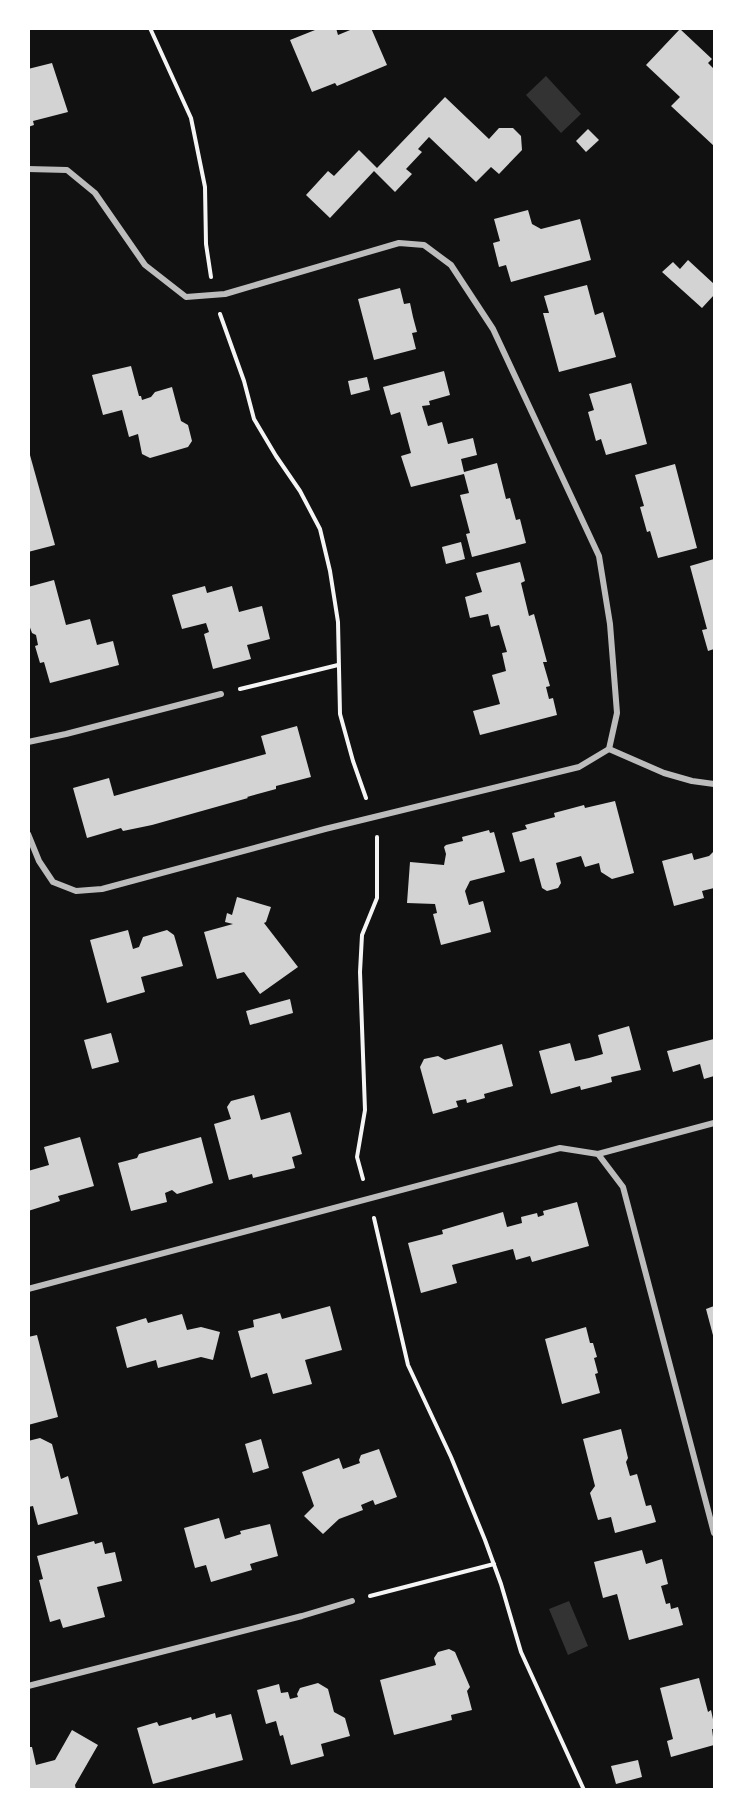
<svg xmlns="http://www.w3.org/2000/svg" width="743" height="1818" viewBox="0 0 743 1818" font-family="'Archivo Narrow',sans-serif">
	<style>
		.water { fill: #333 }
		.building { fill: #d3d3d3 }
		.lines { fill: none; stroke-linecap: round; stroke-linejoin: round }
		.path { stroke: #f5f5f5; stroke-width: 4 }
		.minor { stroke: #bcbcbc; stroke-width: 6 }
	</style>
	<rect width="100%" height="100%" fill="#111"/>
	<g class="water">
		<polygon points="546,76 581,114 561,133 526,95"/>
		<polygon points="569,1601 588,1646 568,1655 549,1609"/>
	</g>
	<g class="building">
		<polygon points="320,28 336,28 338,35 355,28 371,28 387,65 337,86 335,83 312,92 290,40"/>
		<polygon points="680,29 712,59 708,63 714,69 714,146 671,106 680,97 646,65"/>
		<polygon points="52,63 68,112 33,121 34,125 28,127 28,69"/>
		<polygon points="445,97 489,139 499,128 513,128 521,136 522,150 499,174 491,167 476,182 429,137 418,149 422,152 406,169 412,174 395,192 374,171 330,218 306,195 328,171 334,176 359,150 377,168"/>
		<polygon points="588,129 599,140 586,152 576,141"/>
		<polygon points="528,210 532,224 541,229 580,219 591,260 511,282 506,265 499,267 493,243 500,241 494,219"/>
		<polygon points="688,260 714,284 714,295 702,308 662,272 673,262 680,269"/>
		<polygon points="587,285 595,315 603,312 616,357 559,372 543,313 549,313 544,296"/>
		<polygon points="400,288 404,304 410,303 413,317 417,332 412,333 416,349 374,360 358,299"/>
		<polygon points="131,366 139,396 141,396 142,400 151,397 155,392 172,387 181,421 188,425 192,441 188,447 150,458 142,454 138,434 129,437 122,410 103,415 92,375"/>
		<polygon points="444,371 450,395 429,401 430,405 422,406 428,426 442,422 448,444 473,438 477,455 461,459 464,472 497,463 506,499 510,498 516,520 520,519 526,543 472,557 466,534 470,533 460,495 469,493 464,474 411,487 401,456 411,453 400,412 391,415 383,387"/>
		<polygon points="367,377 370,390 351,395 348,381"/>
		<polygon points="631,383 647,444 606,455 601,439 596,441 588,412 594,410 589,394"/>
		<polygon points="28,448 55,545 28,552"/>
		<polygon points="675,464 697,548 658,558 650,531 647,532 640,507 644,506 635,475"/>
		<polygon points="461,542 465,559 446,564 442,547"/>
		<polygon points="714,559 714,649 708,651 702,630 707,629 690,566"/>
		<polygon points="520,562 525,581 521,583 529,616 534,614 547,662 543,662 550,686 546,687 549,699 553,698 557,715 480,735 473,711 500,704 492,675 506,671 502,653 507,652 499,625 491,627 488,614 470,618 465,597 482,592 476,573"/>
		<polygon points="54,580 66,625 90,619 97,645 113,641 119,665 50,683 44,662 40,663 35,646 38,645 36,635 32,633 28,622 28,587"/>
		<polygon points="205,586 207,593 232,586 239,612 262,606 270,639 247,645 251,659 213,669 204,634 209,632 206,623 182,629 172,595"/>
		<polygon points="297,726 311,777 276,786 276,789 247,797 248,798 152,825 123,831 121,828 87,838 73,788 109,778 114,796 266,754 261,736"/>
		<polygon points="615,801 634,873 612,879 601,872 599,863 585,867 581,856 556,863 561,883 558,888 547,891 542,888 534,858 520,862 512,833 527,829 525,825 555,817 554,813 584,805 585,808"/>
		<polygon points="489,830 490,833 494,832 505,872 470,881 465,891 469,905 483,901 491,932 441,945 433,914 437,913 435,904 407,903 410,862 444,865 446,854 444,847 446,845 463,841 462,837"/>
		<polygon points="714,851 714,888 702,891 704,898 674,906 662,861 692,853 694,860 709,856"/>
		<polygon points="237,897 271,907 266,922 264,923 298,967 260,994 244,972 217,979 204,932 233,924 225,922 227,913 232,915"/>
		<polygon points="128,930 133,949 139,947 143,937 167,930 174,935 183,966 141,977 145,992 107,1003 90,940"/>
		<polygon points="290,999 293,1013 250,1025 246,1011"/>
		<polygon points="629,1026 641,1070 611,1077 612,1082 597,1086 581,1090 580,1086 551,1094 539,1051 570,1043 575,1061 589,1058 603,1054 598,1035"/>
		<polygon points="111,1033 119,1062 92,1069 84,1040"/>
		<polygon points="714,1039 714,1076 704,1079 700,1064 673,1072 667,1051"/>
		<polygon points="502,1044 513,1086 484,1094 485,1098 467,1103 466,1099 456,1101 458,1107 433,1114 420,1067 424,1059 438,1056 445,1060"/>
		<polygon points="254,1095 261,1120 290,1112 302,1154 292,1157 295,1168 253,1178 252,1174 229,1180 214,1124 231,1119 227,1107 231,1101"/>
		<polygon points="80,1137 94,1186 58,1196 60,1201 28,1211 28,1171 49,1165 44,1147"/>
		<polygon points="201,1137 213,1183 177,1194 172,1190 165,1193 167,1202 131,1211 118,1163 137,1158 139,1154"/>
		<polygon points="577,1202 589,1246 532,1262 530,1256 516,1260 513,1249 452,1265 457,1283 421,1293 408,1243 443,1234 442,1230 503,1212 507,1227 522,1223 521,1217 537,1213 538,1217 544,1215 543,1211"/>
		<polygon points="330,1306 342,1350 305,1360 312,1384 273,1394 267,1373 251,1378 238,1331 254,1327 253,1320 280,1313 282,1319"/>
		<polygon points="714,1306 714,1339 706,1309"/>
		<polygon points="182,1314 187,1330 201,1327 220,1332 213,1360 201,1357 158,1368 156,1360 127,1368 116,1327 146,1318 148,1323"/>
		<polygon points="586,1327 590,1343 593,1343 597,1357 594,1358 598,1373 595,1374 600,1393 562,1404 545,1339"/>
		<polygon points="37,1335 58,1417 28,1425 28,1337"/>
		<polygon points="621,1429 628,1458 626,1462 630,1476 637,1474 646,1506 651,1505 656,1522 615,1533 611,1517 598,1520 590,1493 595,1486 583,1439"/>
		<polygon points="40,1438 52,1444 61,1479 68,1476 78,1514 38,1525 33,1506 28,1507 28,1441"/>
		<polygon points="261,1439 269,1468 253,1473 245,1444"/>
		<polygon points="379,1449 397,1497 375,1505 373,1500 361,1505 363,1510 339,1519 323,1534 304,1516 314,1506 302,1472 339,1458 343,1469 360,1463 359,1460 361,1455"/>
		<polygon points="219,1518 225,1539 241,1534 240,1531 270,1524 278,1556 250,1564 252,1570 211,1582 206,1565 195,1568 184,1528"/>
		<polygon points="94,1541 95,1544 102,1542 105,1554 115,1552 122,1581 97,1587 105,1617 63,1628 60,1619 50,1622 39,1580 43,1579 37,1556"/>
		<polygon points="642,1550 646,1564 662,1559 668,1584 661,1586 666,1604 670,1603 671,1609 678,1607 683,1625 629,1640 617,1594 603,1598 594,1562"/>
		<polygon points="449,1649 455,1652 470,1687 467,1691 472,1710 451,1715 452,1720 394,1735 380,1680 436,1665 434,1658 438,1652"/>
		<polygon points="699,1678 708,1712 711,1710 714,1724 714,1729 712,1729 714,1745 671,1757 667,1741 673,1739 660,1688"/>
		<polygon points="318,1683 328,1689 334,1712 345,1718 350,1736 321,1744 324,1756 291,1765 283,1735 280,1736 276,1721 266,1724 257,1690 279,1684 281,1693 288,1692 290,1699 298,1697 297,1694 300,1688"/>
		<polygon points="215,1713 216,1718 231,1714 243,1760 153,1784 137,1728 157,1722 159,1726 191,1717 192,1720"/>
		<polygon points="72,1730 98,1745 75,1785 76,1790 28,1790 28,1747 32,1747 36,1765 55,1760"/>
		<polygon points="638,1760 642,1777 616,1784 611,1766"/>
	</g>
	<g class="lines">
		<g class="path">
			<polyline points="150,28 191,118 205,187 206,244 211,277"/>
			<polyline points="220,314 244,381 254,419 276,456 300,491 320,529 330,571 338,622 340,714 353,761 366,798"/>
			<polyline points="240,689 338,665"/>
			<polyline points="363,1179 357,1157 365,1110 360,972 362,935 377,898 377,837"/>
			<polyline points="374,1218 408,1365 451,1457 485,1540 501,1584 521,1652 584,1790"/>
			<polyline points="370,1596 494,1564"/>
		</g>
		<g class="minor">
			<polyline points="28,169 67,170 95,193 145,265 186,297 225,294 399,243 424,245 451,265 493,329 599,556 610,624 617,713 609,749 579,767 325,829 102,889 76,891 53,882 39,861 28,834"/>
			<polyline points="28,742 66,734 221,694"/>
			<polyline points="609,749 664,773 692,781 714,784"/>
			<polyline points="598,1154 714,1123"/>
			<polyline points="28,1289 560,1148 598,1154 623,1187 714,1533"/>
			<polyline points="28,1686 302,1616 352,1601"/>
		</g>
	</g>
	<rect width="743" height="1818" fill="none" stroke="#ffffff" stroke-width="60"/>
</svg>
